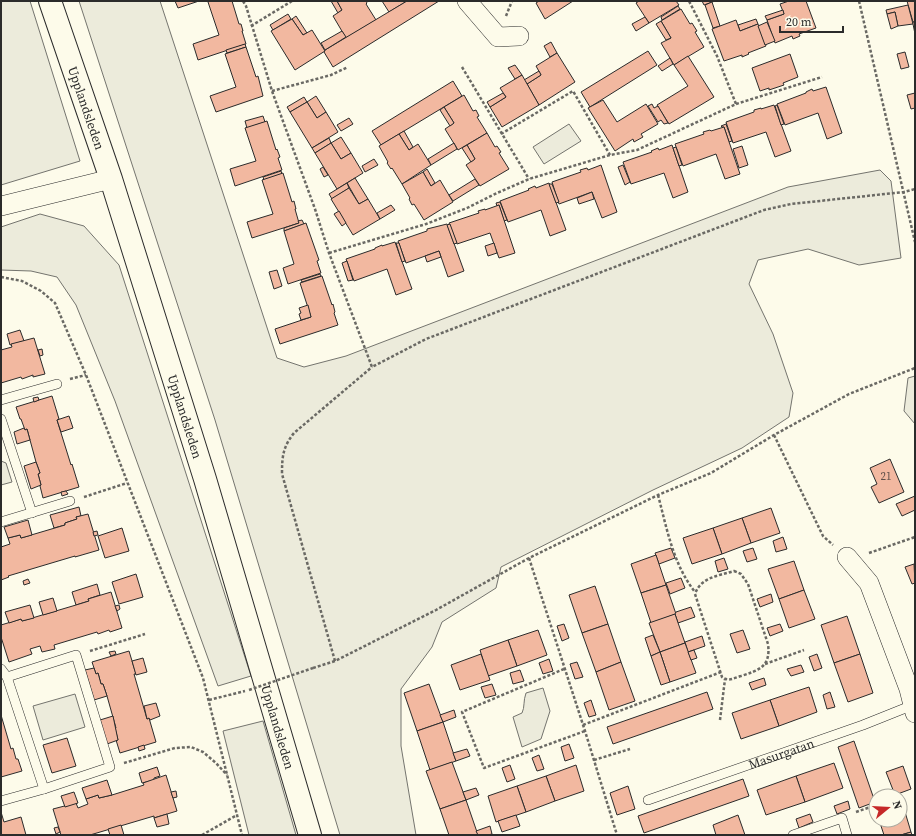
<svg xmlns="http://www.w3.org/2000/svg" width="916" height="836" viewBox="0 0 916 836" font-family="'Source Serif 4',serif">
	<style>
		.green { fill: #ecebdb; stroke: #74746e }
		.building { fill: #f2b8a0; stroke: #2b2b2b }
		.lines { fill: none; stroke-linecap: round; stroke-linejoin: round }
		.lane-casing { stroke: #2b2b2b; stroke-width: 10 }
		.street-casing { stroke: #2b2b2b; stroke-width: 20 }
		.secondary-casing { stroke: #2b2b2b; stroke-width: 24 }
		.path { stroke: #6a6964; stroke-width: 2.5; stroke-dasharray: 3 2; stroke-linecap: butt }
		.lane { stroke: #fdfbea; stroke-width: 9 }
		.street { stroke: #fdfbea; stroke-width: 19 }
		.secondary { stroke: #fdfbea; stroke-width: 22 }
		.path-bridge { stroke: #6a6964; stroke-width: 2.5; stroke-dasharray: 3 2; stroke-linecap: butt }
		.labels { text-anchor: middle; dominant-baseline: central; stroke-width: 3; stroke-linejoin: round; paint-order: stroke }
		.number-label { font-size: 11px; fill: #5d4e48 }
		.street-label { font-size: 13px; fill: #2b2b2b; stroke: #fdfbea }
	</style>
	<rect width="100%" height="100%" fill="#fdfbea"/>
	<g class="green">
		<polygon points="1,1 30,1 80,161 1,185"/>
		<polygon points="79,1 160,1 277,358 304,367 346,356 788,187 880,170 891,181 901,258 859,265 808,249 758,260 749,284 773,334 793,393 789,417 742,448 653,490 501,567 496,588 442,622 432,647 401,689 401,746 416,835 340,835 215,420"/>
		<polygon points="569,124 581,141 544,164 533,147"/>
		<polygon points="40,214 84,226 119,265 251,676 218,686 115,401 76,305 57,277 31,271 1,270 1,227"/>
		<polygon points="915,376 915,424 904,411 908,378"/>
		<polygon points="1,461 6,463 12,482 1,485"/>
		<path d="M543 688 550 711 541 739 522 747 513 717 522 713C525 707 523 701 526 693Z"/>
		<polygon points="75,694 85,727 43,740 33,706"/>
		<polygon points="263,721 296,835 249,835 223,731"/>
	</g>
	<g class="building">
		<polygon points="175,1 199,1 178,8"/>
		<polygon points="210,1 232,1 239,24 241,24 243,31 242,31 246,44 198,60 193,44 219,35 208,2"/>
		<polygon points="331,1 337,1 342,10 338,13"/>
		<polygon points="337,1 366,1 367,3 366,4 376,20 346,38 333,16 342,10"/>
		<polygon points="382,1 407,1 389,12"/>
		<polygon points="407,1 439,1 333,67 324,52 325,50"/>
		<polygon points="539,1 573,1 545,19 536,3"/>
		<polygon points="639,1 676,1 679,5 649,23 636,3"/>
		<polygon points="702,1 715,1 704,5"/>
		<polygon points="789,1 806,1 816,28 799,34 800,36 793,39 792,36 775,43 767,20 784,14 780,4"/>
		<polygon points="907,1 915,1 915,22 913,22"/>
		<polygon points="712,2 720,26 713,28 705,5"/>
		<polygon points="908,5 913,24 898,26 895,12 887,14 886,10"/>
		<polygon points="678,6 680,9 662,20 661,17"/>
		<polygon points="681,9 690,24 692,23 697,31 695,32 704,47 674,65 661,43 671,38 661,21"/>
		<polygon points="783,10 784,14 767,20 765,16"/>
		<polygon points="895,12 898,26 891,29 887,14"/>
		<polygon points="288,14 291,19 273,30 270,25"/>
		<polygon points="296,16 307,33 303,35 292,19"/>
		<polygon points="645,17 649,23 636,31 632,24"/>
		<polygon points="292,19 303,35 312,30 325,51 295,70 271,31"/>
		<polygon points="756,19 758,24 740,31 738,25"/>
		<polygon points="736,20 740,31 758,24 766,46 748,53 749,54 742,57 742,55 724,61 712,29"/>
		<polygon points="661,21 671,38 666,40 656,24"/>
		<polygon points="767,22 775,41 765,45 758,26"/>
		<polygon points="913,22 915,22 915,34 913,24"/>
		<polygon points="342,31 346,37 325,50 321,43"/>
		<polygon points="551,42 557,53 550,57 544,46"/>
		<polygon points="245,44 246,47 227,53 226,50"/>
		<polygon points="246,47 256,77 258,76 263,96 216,112 210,96 236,87 225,54"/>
		<polygon points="648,51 657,65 590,107 581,92"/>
		<polygon points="905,52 909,67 901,69 897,54"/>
		<polygon points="557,53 575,82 539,105 527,84 541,75 536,66"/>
		<polygon points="790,54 798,77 783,83 784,85 769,90 769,88 760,91 752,68"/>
		<polygon points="688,56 714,97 669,124 657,105 688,86 674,65"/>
		<polygon points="670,58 673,64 662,71 658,66"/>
		<polygon points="515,65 522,75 515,79 508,68"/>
		<polygon points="539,71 541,75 527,84 524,80"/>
		<polygon points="522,75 539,105 502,127 490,107 506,97 500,88"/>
		<polygon points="453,81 462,96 381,145 372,131"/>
		<polygon points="826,87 842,133 827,139 818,113 785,125 777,104 806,93 806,92 812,89 813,91"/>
		<polygon points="503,93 506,97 490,107 487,102"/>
		<polygon points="915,93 915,108 911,109 907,95"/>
		<polygon points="464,95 473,111 476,110 479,116 477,117 487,133 458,150 445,129 454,123 444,107"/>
		<polygon points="316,96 326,112 317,118 307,102"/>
		<polygon points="304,97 307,102 290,112 287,107"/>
		<polygon points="603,100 617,122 646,104 658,124 641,134 643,137 634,142 633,139 615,151 588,108"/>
		<polygon points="307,102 317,118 326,112 338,132 312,148 290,112"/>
		<polygon points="652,104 654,108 658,106 668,123 664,124 661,120 658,122 648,106"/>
		<polygon points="774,105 791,151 775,157 766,132 733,143 726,122 754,112 754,110 761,108 761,109"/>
		<polygon points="777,105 784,124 781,125 775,106"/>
		<polygon points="444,107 454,123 450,126 440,110"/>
		<polygon points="263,116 265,122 247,128 245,121"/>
		<polygon points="349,118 353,124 341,131 337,125"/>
		<polygon points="267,121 276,150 277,149 280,157 278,158 282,170 235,186 230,169 256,161 245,128"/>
		<polygon points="726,124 732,141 729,142 724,127 722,127 721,126"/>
		<polygon points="724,127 740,174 725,179 716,154 683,166 675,144 704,134 703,132 710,130 711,131"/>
		<polygon points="404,131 413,147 409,150 399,134"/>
		<polygon points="487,133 495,147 497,146 501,152 499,153 509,169 480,186 466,165 475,159 467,145"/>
		<polygon points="399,134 409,150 418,144 431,165 402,184 392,168 391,169 387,163 388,162 379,146"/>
		<polygon points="341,137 351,153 341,159 331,143"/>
		<polygon points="329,138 331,143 315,153 312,148"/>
		<polygon points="331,143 341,159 351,153 363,173 337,189 315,153"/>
		<polygon points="454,143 457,149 431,165 428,159"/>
		<polygon points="467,145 475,159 471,162 462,148"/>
		<polygon points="672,145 688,192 673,198 664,173 631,184 623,162 652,152 651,151 658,148 659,150"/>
		<polygon points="742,146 748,165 739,168 733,149"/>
		<polygon points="676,147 682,165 679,166 673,148"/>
		<polygon points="374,159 378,165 365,172 362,166"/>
		<polygon points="601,165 617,212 602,218 592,192 559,204 552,182 581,172 580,170 587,168 588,170"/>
		<polygon points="623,165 630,182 625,185 618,167"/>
		<polygon points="323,167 328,175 324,177 320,169"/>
		<polygon points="427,169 435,183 431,186 423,172"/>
		<polygon points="281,171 282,174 264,180 263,177"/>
		<polygon points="423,172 431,186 440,180 453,202 424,220 414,204 412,205 409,199 410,198 402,184"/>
		<polygon points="283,173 292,202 294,201 296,209 295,209 299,223 252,238 247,222 273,214 262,180"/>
		<polygon points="355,178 368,199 359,204 347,183"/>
		<polygon points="475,179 479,185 453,201 449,195"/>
		<polygon points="347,183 349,188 332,199 329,194"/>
		<polygon points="549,183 566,230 550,236 541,210 508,222 500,201 529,190 528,189 535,186 536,188"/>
		<polygon points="549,184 552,184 559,202 556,203"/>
		<polygon points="349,188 359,204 368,199 380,219 353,235 331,199"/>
		<polygon points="592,192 594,199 579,204 577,198"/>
		<polygon points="500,202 507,220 504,221 499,205 497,206 496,203"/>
		<polygon points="391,205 395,210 380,219 377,213"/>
		<polygon points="499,205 515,253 499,258 490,233 457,244 449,223 479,213 478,211 485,209 485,210"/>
		<polygon points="339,211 346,223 342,226 334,214"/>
		<polygon points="302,220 304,224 284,231 284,228 299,223 298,221"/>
		<polygon points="306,223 319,260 317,261 321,273 288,284 283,268 294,264 284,231"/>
		<polygon points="447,224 464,271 448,277 439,251 406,263 398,241 427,231 427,229"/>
		<polygon points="450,224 457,243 454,244 447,225"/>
		<polygon points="395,242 412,289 396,295 387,269 354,281 346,259 375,249 375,248 382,245 382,246"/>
		<polygon points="396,243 399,243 405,261 402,262"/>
		<polygon points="494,243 497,253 488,256 485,246"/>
		<polygon points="439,251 441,257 427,262 425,256"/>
		<polygon points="347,261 353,280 348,281 342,263"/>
		<polygon points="277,270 282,286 274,289 269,272"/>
		<polygon points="320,274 321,276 302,282 301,280"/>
		<polygon points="322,276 332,305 333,304 335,312 334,313 338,325 280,344 275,329 311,317 300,283"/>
		<polygon points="308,305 311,317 301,320 299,314 301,313 299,308"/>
		<polygon points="20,330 24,341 10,345 7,334"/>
		<polygon points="34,338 45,374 33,377 33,375 22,379 21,377 1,383 1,350 12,347 11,344"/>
		<polygon points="42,349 43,355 40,356 38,350"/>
		<polygon points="52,396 59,419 57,420 71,465 72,464 79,487 43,498 40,486 41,485 38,474 40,473 36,462 27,429 25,430 21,419 20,419 16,407"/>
		<polygon points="38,397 39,400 34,402 33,398"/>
		<polygon points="69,416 73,428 61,432 57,420"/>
		<polygon points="24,428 25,430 27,429 30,440 17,444 14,432"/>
		<polygon points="890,459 904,492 879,503 871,487 877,484 870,468"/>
		<polygon points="36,462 40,473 38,474 41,485 31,489 24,466"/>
		<polygon points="66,491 68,494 62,496 61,492"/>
		<polygon points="915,496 915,510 902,516 896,504"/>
		<polygon points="79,507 81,516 76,517 77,519 65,523 65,525 54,528 50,515"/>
		<polygon points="771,508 780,533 751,543 742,518"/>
		<polygon points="88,514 99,550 75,557 75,556 8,576 9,577 1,580 1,547 10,544 8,538 20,535 21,538 65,525 65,523 77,519 76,517"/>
		<polygon points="742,518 751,543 722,554 713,528"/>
		<polygon points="28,520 32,535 21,538 20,535 8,538 4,527"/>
		<polygon points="122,528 129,551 105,558 98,536"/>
		<polygon points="713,528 722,554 692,564 683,538"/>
		<polygon points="97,531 98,535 94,536 93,532"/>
		<polygon points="783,537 787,549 776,552 773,541"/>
		<polygon points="671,548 675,558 659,564 655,553"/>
		<polygon points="753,548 757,559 747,562 743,551"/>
		<polygon points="656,555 666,585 641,593 631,564"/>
		<polygon points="724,558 728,569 718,572 715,561"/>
		<polygon points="794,561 804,590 779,599 768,569"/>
		<polygon points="914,564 915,583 912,584 905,567"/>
		<polygon points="136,574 143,597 119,604 112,582"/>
		<polygon points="681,578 685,588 670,594 666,583"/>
		<polygon points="28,579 30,583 24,585 23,581"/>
		<polygon points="97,584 100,595 88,599 89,601 76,605 72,592"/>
		<polygon points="666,585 676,614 651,623 641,593"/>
		<polygon points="595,586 608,624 582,633 569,595"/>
		<polygon points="804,590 815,619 789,628 779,599"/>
		<polygon points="111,592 122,628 110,632 109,630 98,634 97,632 54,645 55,649 42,652 40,646 30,649 32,654 9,662 1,637 1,625 21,619 22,621 76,605 89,601 88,599"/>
		<polygon points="771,594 773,602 760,607 757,599"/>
		<polygon points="53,598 57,611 43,615 39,602"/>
		<polygon points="30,605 34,618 22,621 21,619 9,623 5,612"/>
		<polygon points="119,605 120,609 117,611 115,606"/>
		<polygon points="691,607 695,617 678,623 675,614 676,612"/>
		<polygon points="675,614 685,643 660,652 649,623"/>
		<polygon points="847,616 860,654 834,663 821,625"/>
		<polygon points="564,624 569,638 562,641 557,626"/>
		<polygon points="608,624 621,662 596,672 582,633"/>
		<polygon points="780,624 783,631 770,636 767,628"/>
		<polygon points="538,630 547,655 517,666 508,640"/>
		<polygon points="743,630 750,649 737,653 730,634"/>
		<polygon points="653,635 660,652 651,656 645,638"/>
		<polygon points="702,636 705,646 688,652 685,642"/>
		<polygon points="508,640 517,666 488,676 480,650"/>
		<polygon points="685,643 696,673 670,682 660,652"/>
		<polygon points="694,650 697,658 691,660 688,652"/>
		<polygon points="115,651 116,654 111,656 109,652"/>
		<polygon points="129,651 136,674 134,674 147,719 149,718 156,742 120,753 116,740 118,740 115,728 116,728 107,696 103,684 101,684 98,673 96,674 92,662"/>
		<polygon points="660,652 670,682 661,685 651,656"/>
		<polygon points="481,654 490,680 460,690 451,665"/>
		<polygon points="817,654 822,668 814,671 809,657"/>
		<polygon points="860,654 873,693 848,702 834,663"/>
		<polygon points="143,658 147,672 136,675 132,661"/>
		<polygon points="549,659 553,671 543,674 539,663"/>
		<polygon points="577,662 583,677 575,679 570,664"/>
		<polygon points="621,662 635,701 609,710 596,672"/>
		<polygon points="801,665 804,672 791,676 787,669"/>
		<polygon points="94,668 96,674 98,673 101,684 103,684 107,696 94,700 85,670"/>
		<polygon points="520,670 524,681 513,684 510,673"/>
		<polygon points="764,678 766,685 752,690 749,683"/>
		<polygon points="429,684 443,722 417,731 404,693"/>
		<polygon points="492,684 496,695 485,698 481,687"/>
		<polygon points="809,687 817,712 779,726 770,700"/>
		<polygon points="707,692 713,709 613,744 607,727"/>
		<polygon points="830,692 835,707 827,709 823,695"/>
		<polygon points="591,700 596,715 589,717 584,703"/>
		<polygon points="770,700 779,726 741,739 732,713"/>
		<polygon points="156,703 160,716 150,720 149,718 147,719 144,706"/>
		<polygon points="454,710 456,717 443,722 440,715"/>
		<polygon points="1,715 11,749 13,748 16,759 18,759 22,771 1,777"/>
		<polygon points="113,716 118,740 107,744 100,720"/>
		<polygon points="443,722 456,761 430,770 417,731"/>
		<polygon points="67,738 76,766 52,773 43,745"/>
		<polygon points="854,741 875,802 859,808 838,747"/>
		<polygon points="569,744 574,758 565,761 561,747"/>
		<polygon points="144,745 145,749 139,751 138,747"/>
		<polygon points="467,749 470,756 456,761 453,753"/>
		<polygon points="539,755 544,769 537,771 532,758"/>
		<polygon points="452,762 466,800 440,809 426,771"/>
		<polygon points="834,763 843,788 805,802 796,776"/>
		<polygon points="510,765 515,779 507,782 502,768"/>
		<polygon points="576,765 584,791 555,801 546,776"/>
		<polygon points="903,766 911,789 895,795 886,772"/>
		<polygon points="157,767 160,776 154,778 154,780 142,783 139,773"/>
		<polygon points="166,775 177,811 154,818 154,816 90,835 61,835 53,809 76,803 78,808 88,804 86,799 98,795 99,798 112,795 144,785 143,783"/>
		<polygon points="546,776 555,801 526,812 517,786"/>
		<polygon points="796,776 805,802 766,815 757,790"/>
		<polygon points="743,779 749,796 644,833 638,816"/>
		<polygon points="107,780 112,795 99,798 98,795 86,799 82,788"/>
		<polygon points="517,786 526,812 496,822 488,796"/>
		<polygon points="628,786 635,809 617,815 610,793"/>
		<polygon points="476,788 479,795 466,800 463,792"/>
		<polygon points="176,791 177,797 173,798 171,792"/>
		<polygon points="74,792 78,803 65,807 61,796"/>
		<polygon points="466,800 478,835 449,835 440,809"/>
		<polygon points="848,801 850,809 837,814 834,806"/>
		<polygon points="902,802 911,832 901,835 884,835 879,820 900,820 900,803"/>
		<polygon points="1,812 4,822 21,817 26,835 1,835"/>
		<polygon points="167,814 169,824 157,827 154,818"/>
		<polygon points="810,814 813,822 799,828 796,819"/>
		<polygon points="516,815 520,826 502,832 498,821"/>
		<polygon points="738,815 745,835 716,835 713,825"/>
		<polygon points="121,825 124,835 110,835 108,829"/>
		<polygon points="490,826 492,834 488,835 478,835 476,831"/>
		<polygon points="58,827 60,832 56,834 54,828"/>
		<polygon points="911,832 912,835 901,835"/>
	</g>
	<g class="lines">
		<defs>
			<g id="lane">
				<polyline points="1,400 57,384"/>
				<polyline points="1,419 32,513"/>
				<polyline points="1,522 70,501"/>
				<polyline points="1,669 7,677 44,789 1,801"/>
				<polyline points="7,677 76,655 110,767 44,789"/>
				<path id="s1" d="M648 800 863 725 913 705"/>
				<polyline points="793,835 842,818 847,835"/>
			</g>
			<g id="street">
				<polyline points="467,1 498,37 519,36"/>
				<polyline points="1,206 111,179"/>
				<polyline points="847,557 869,583 909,689 915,713"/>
			</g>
			<g id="secondary">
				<path id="s2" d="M50 1 111 179 205 479 310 835"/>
			</g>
		</defs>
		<use href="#lane" class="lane-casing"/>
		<use href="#street" class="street-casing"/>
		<use href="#secondary" class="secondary-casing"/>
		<g class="path">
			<polyline points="243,1 246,6 272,91 315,209 329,253 372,367 426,339 764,210 791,204 904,192 915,189"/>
			<polyline points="859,1 915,242"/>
			<polyline points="506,16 512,1"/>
			<polyline points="251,26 292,1"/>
			<polyline points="462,67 529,179"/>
			<polyline points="272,91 331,75 348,67"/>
			<polyline points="736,104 822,77"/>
			<polyline points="501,134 573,91 610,155"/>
			<polyline points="329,253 426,224 467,208 497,193 529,179 610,155 637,150 736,104 717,56 689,1"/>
			<polyline points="1,277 22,281 41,291 55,303 86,375 203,678 242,835"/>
			<polyline points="70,379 86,375"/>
			<polyline points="774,435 823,536 833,545"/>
			<path d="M658 495C667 529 673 564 695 592"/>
			<polyline points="84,497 127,483"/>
			<polyline points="869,553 915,537"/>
			<polyline points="529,558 585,731 617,835"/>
			<path d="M734 571 741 574 748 584 768 644C771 667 759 670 741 676 734 678 728 682 722 677L695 594C701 577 718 576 734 571Z"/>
			<polyline points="90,651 145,634"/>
			<path d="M335 661 282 474C282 456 283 447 294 433L372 367"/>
			<polyline points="765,664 804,650"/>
			<polyline points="313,668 335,661 436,610 529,558 658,495 711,473 774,435 849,394 915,368"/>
			<polyline points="564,669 462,712 484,768 585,731"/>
			<polyline points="209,700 245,691"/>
			<polyline points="720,720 725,679"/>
			<polyline points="583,725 721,672"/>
			<polyline points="594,760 630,749"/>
			<polyline points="124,763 175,748 191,747 203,752 216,763 227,775"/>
			<polyline points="856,812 876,805"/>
			<polyline points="202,835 237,815"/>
		</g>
		<use href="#lane" class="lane"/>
		<use href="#street" class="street"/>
		<use href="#secondary" class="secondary"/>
		<polyline class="path-bridge" points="249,690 313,668"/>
	</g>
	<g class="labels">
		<g class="number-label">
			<text x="886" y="476">21</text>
		</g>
		<g class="street-label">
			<text stroke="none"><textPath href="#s2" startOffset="113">Upplandsleden</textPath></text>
			<text stroke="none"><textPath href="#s2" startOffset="437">Upplandsleden</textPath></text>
			<text stroke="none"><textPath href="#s2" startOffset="761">Upplandsleden</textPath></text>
			<text stroke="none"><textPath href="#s1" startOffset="141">Masurgatan</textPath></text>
		</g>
	</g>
	<rect width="916" height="836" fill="none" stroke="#2b2b2b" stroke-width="4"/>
	<g transform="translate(888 808) rotate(72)"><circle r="19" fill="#fdfbea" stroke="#a9a89e"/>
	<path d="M0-3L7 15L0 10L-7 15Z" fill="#c62828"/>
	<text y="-6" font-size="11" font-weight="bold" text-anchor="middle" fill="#2b2b2b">N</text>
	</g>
	<path d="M780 26v6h63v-6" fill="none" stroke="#2b2b2b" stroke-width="2"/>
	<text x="786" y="26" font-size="12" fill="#2b2b2b" stroke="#fdfbea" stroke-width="3" paint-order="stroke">20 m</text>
</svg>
